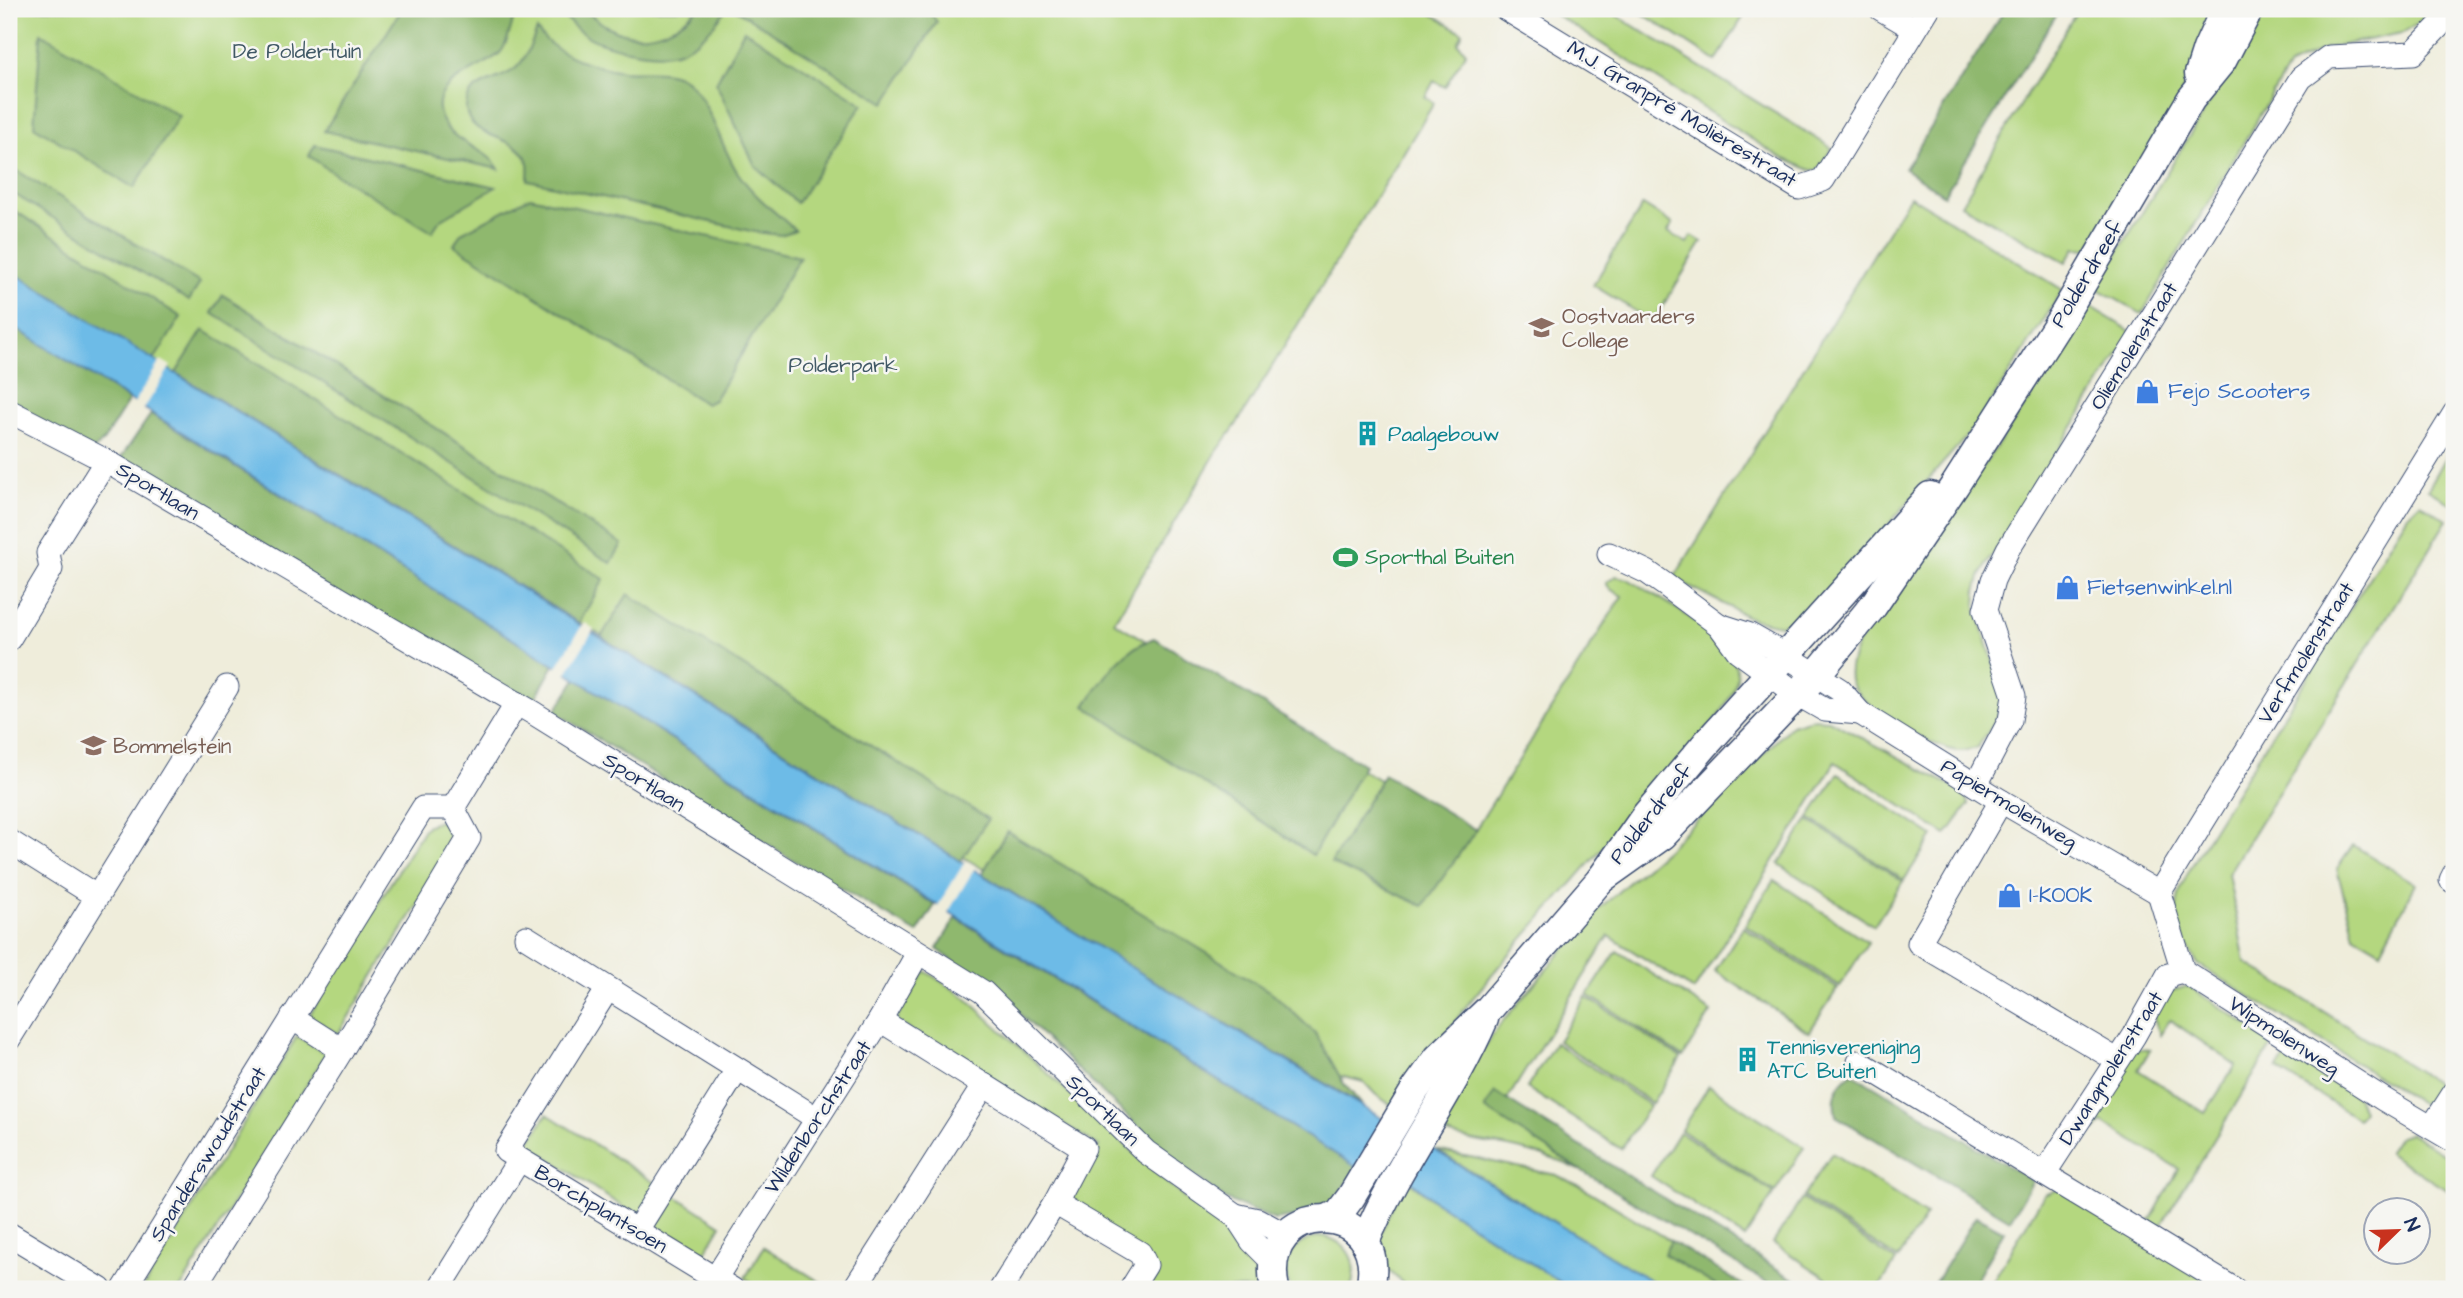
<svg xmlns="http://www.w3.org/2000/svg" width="2463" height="1298" viewBox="0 0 2463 1298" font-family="'Architects Daughter',sans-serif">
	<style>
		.green { fill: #b4d77f; stroke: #68836e; stroke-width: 2 }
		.forest { fill: #8fb86e; stroke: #557466; stroke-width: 2 }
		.water { fill: #6dbbe7; stroke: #4475a2; stroke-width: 2 }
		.pier { fill: #efeddb }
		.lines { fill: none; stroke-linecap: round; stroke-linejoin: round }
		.minor-casing { stroke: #3b4c71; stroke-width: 25 }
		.major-casing { stroke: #3b4c71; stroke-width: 31 }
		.minor { stroke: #fff; stroke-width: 23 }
		.major { stroke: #fff; stroke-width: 28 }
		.labels { text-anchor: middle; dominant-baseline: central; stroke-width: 5; stroke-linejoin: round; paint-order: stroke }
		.park-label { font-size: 21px; fill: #415966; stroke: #f6f6f2 }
		.street-label { font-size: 21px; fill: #1b2f5e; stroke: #f6f6f2 }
		.education-label { font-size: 21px; fill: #785e54; stroke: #f6f6f2; text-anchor: start }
		.shop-label { font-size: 21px; fill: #366cbe; stroke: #f6f6f2; text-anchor: start }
		.culture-label { font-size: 21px; fill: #0d838f; stroke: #f6f6f2; text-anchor: start }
		.leisure-label { font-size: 21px; fill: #27864d; stroke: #f6f6f2; text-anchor: start }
	</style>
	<rect width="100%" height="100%" fill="#f6f6f2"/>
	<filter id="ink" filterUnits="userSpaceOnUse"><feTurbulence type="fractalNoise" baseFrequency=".0143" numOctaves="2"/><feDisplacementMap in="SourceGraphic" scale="14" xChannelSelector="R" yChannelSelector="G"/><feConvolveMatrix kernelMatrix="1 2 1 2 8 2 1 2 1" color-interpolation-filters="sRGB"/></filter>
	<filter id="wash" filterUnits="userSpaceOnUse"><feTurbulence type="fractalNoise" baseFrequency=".00686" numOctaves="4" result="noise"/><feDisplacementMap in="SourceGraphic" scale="28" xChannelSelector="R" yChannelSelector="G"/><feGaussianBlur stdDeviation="1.57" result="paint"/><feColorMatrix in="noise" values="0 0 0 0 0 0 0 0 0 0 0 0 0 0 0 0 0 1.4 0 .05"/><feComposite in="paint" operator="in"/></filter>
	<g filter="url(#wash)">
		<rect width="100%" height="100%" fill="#efeddb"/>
		<g class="green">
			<path d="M9 9H1424L1463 33 1458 43 1466 52 1445 87 1434 81 1425 97 1434 103 1236 425 1216 453 1114 622 1472 835 1622 596 1610 589 1606 583 1616 576 1628 579C1655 596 1743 641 1737 678 1735 690 1727 702 1721 713L1499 966 1464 1009 1395 1108 1375 1094 1364 1082 1308 1068 9 273Z"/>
			<polygon points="1547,9 1606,9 1832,148 1818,170 1810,170 1780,157"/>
			<polygon points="1635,9 1748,9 1716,61"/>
			<polygon points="2078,9 2215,9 2176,107 2088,249 2075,248 2066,262 1961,205"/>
			<polygon points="2267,9 2429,9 2421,22 2402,33 2327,48 2289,66 2142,314 2096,288"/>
			<polygon points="1910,196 2063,290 1975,427 1807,616 1780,625 1752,619 1674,578"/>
			<polygon points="1643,205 1673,224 1668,232 1687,243 1692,236 1702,242 1653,322 1593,285"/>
			<path d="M2086 304 2132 332 1981 574 1977 588 1976 607 2004 696 2001 709 1993 725 1977 748C1972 749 1966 751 1961 751 1937 752 1855 704 1850 680 1848 666 1853 656 1858 643L2051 369 2063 343Z"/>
			<polygon points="2454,443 2454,506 2428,489"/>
			<path d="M2420 503 2447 520 2228 874 2245 962 2446 1089 2435 1104 2427 1107 2198 964C2162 910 2177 892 2206 841L2408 515Z"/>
			<path d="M1812 719 1829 720 1961 791 1969 804 1946 835 1835 762 1694 990 1609 936 1507 1100 1495 1093 1485 1108 1582 1171C1553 1157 1523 1149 1492 1144 1471 1140 1453 1138 1433 1128L1456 1090 1498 1027 1594 913 1667 849 1792 725Z"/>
			<polygon points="1838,774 1933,836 1904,880 1809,818"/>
			<polygon points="1808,820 1903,881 1874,926 1779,864"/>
			<polygon points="440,821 446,823 454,832 454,846 338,1034 309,1016 424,829 428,825"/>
			<polygon points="2353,845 2416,884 2381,951 2354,935 2337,869"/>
			<polygon points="1774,880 1868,942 1840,986 1745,925"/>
			<polygon points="1743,927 1838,988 1809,1032 1715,971"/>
			<polygon points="1617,951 1711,1012 1683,1057 1588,995"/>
			<polygon points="925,971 965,997 1165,1181 1191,1204 1247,1243 1263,1260 1267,1289 1144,1289 1150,1278 1069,1199 1099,1146 895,1021"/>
			<polygon points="2188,986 2274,1042 2160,1227 2150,1221 2179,1169 2102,1122 2096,1130 2092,1116 2134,1049 2150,1050 2138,1070 2205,1113 2236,1065 2170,1020 2160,1035 2153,1015 2171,991"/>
			<polygon points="1586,997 1681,1058 1652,1103 1558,1041"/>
			<polygon points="297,1036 326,1054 180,1289 142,1289"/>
			<polygon points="1555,1043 1650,1105 1621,1149 1527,1088"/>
			<polygon points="2288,1053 2357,1097 2363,1111 2358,1119 2277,1069"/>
			<polygon points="1709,1086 1804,1147 1775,1192 1681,1130"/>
			<polygon points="547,1114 721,1225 701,1259 528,1144"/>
			<polygon points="1679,1132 1774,1193 1745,1238 1651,1176"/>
			<polygon points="2410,1133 2454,1160 2454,1194 2388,1153 2399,1136"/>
			<polygon points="1436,1150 1556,1175 1580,1186 1671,1241 1665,1254 1721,1289 1665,1289"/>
			<polygon points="1832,1153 1926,1215 1898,1259 1803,1197"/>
			<polygon points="1405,1178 1436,1202 1571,1289 1409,1289 1385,1267 1376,1243"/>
			<polygon points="2058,1189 2222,1289 1988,1289 2044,1195"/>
			<polygon points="1802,1199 1896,1261 1878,1289 1843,1289 1773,1243"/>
			<path d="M1323 1236C1349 1243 1359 1262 1351 1288L1291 1289C1276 1263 1295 1239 1323 1236Z"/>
			<polygon points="764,1247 831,1289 762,1289 745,1278"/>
		</g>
		<g class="forest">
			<path d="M402 9H519C509 22 511 41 500 53 480 72 419 84 445 125 459 146 487 148 499 169L324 131Z"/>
			<path d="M574 9C587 9 597 21 608 27 640 44 673 33 697 9H726C715 26 701 41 682 50 659 60 602 47 582 33 574 28 568 20 561 14Z"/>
			<polygon points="735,9 928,9 937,22 885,103"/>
			<polygon points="2005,9 2060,9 1944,195 1905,169"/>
			<path d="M537 30C555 55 594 67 623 71 643 73 662 68 681 77 706 88 721 149 738 173 753 195 775 212 795 230L781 235 755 232 528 180C528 175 529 168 528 163 522 134 469 141 466 109 465 81 501 82 516 68 527 58 531 43 537 30Z"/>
			<polygon points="744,30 863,104 797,203 755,166 716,83"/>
			<polygon points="41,33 179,116 134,188 34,126"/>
			<polygon points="315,145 496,187 440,220 432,232 335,174 309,156"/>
			<polygon points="11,167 200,283 189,301 9,191 9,170"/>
			<polygon points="530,197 800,257 714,400 706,404 454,245 461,233"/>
			<polygon points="9,207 181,317 154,360 9,270"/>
			<polygon points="223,295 622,544 611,563 212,313"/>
			<polygon points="9,324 129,400 104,440 89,455 9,402"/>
			<polygon points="203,330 604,579 579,623 176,373"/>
			<polygon points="151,414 554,665 535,699 516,693 114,468"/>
			<polygon points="628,594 988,819 961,861 601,637"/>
			<path d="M1154 638 1364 765 1313 855 1085 706C1106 676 1118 652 1154 638Z"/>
			<polygon points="576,679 935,905 917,933 771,847 555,712"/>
			<polygon points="1384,774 1476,830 1423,906 1331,863"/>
			<polygon points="1007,831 1274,994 1316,1034 1344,1084 1362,1105 1129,966 982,874"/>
			<polygon points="956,918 1358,1168 1329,1206 1293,1217 1275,1220 1225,1199 1172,1159 1001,996 937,949"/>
			<path d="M1852 1073 2033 1181 2010 1220 1836 1116C1832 1097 1836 1085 1852 1073Z"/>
			<polygon points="1495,1092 1518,1107 1809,1289 1778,1289 1582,1171 1485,1109"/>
			<polygon points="1976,1216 2004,1231 1971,1289 1931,1289"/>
			<polygon points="1671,1241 1749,1289 1721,1289 1664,1254"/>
		</g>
		<polygon class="water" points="9,270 1129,966 1665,1289 1571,1289 1436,1202 1411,1181 1386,1166 1358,1168 9,324"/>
		<g class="pier">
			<polygon points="161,360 171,366 142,412 132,406"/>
			<polygon points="584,622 594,629 565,676 555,670"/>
			<polygon points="966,860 976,866 946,916 936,909"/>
		</g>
	</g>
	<g filter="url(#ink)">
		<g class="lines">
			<defs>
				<g id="minor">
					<polyline points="1506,9 1799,188 1823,180 1928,9"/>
					<polyline points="1881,9 1915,29"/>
					<polyline points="9,411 106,461 535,714 983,992 1146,1152 1235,1215 1252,1241 1272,1261"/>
					<polyline points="1609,554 1647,572 1664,584 1719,625 1738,651 1797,694 1825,710 1860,713"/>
					<polyline points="1719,625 1750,635 1785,655 1840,690 1860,713 2001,801 2159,893"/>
					<polyline points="9,639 51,569 48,553 106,461"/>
					<polyline points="1976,785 2010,720 2014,696 1985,610 1993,580 2008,549 2301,78 2329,57 2413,53 2439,26 2449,9"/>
					<polyline points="2001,801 1919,943 2117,1060"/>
					<polyline points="453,808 517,703"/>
					<polyline points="9,841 96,896"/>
					<polyline points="2454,874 2451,880 2454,882"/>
					<polyline points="2159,893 2454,414"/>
					<polyline points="2159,893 2183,971 2383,1099 2454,1141"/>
					<polyline points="526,937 816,1118"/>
					<polyline points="2183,971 2168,975 2134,1036 2044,1174 2234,1289"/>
					<polyline points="607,990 506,1151 732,1289"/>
					<polyline points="292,1018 342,1050"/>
					<polyline points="880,1020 1084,1148 1055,1203 1001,1289"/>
					<polyline points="9,1039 227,687"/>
					<polyline points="1859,1062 2044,1174"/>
					<polyline points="2432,1127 2454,1093"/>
					<polyline points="1055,1203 1140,1253 1146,1265 1131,1289"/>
					<polyline points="1235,1215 1258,1220 1285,1235"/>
					<polyline points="637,1230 737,1070"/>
					<polyline points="9,1234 100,1289"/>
					<polyline points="715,1279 880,1020 918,953"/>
					<polyline points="124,1289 423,808 453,808"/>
					<polyline points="193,1289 342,1050 469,838 453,808"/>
					<polyline points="439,1289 519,1160"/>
					<polyline points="854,1289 984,1085"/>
				</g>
				<g id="major">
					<polyline points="2199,74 2207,49 2225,9"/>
					<polyline points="1601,879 1663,835 1816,675 1873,606 1955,485 2063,316 2191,99 2222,61 2249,9"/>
					<polyline points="1329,1218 1339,1213 1351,1197 1415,1090 1438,1058 1488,1010 1601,879 1646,815 1705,745 1930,496"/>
					<path d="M1365 1242C1397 1164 1451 1096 1484 1019"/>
					<path d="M1275 1289C1255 1196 1391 1196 1370 1289"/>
				</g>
			</defs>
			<use href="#minor" class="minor-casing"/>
			<use href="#major" class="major-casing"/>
			<use href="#minor" class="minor"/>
			<use href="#major" class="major"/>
		</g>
	</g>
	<defs>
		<symbol id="school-bare" viewBox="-9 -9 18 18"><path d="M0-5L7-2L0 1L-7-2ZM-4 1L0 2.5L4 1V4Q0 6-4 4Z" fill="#8d6e63" stroke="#f6f6f2" stroke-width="2.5" paint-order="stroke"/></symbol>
		<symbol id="shop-bare" viewBox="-9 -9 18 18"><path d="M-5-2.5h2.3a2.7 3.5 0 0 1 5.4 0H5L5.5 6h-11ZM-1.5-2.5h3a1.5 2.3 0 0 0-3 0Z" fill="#3f7fe0" stroke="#f6f6f2" stroke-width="2.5" paint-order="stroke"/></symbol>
		<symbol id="building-bare" viewBox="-9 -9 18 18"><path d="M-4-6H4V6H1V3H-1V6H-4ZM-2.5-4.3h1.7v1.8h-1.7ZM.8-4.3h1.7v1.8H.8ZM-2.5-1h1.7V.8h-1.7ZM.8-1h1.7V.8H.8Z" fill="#0f9aa8" stroke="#f6f6f2" stroke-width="2.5" paint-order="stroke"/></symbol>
		<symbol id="stadium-bare" viewBox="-9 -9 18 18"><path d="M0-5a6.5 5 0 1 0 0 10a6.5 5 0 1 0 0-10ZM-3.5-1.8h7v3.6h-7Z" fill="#2e9e5b" stroke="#f6f6f2" stroke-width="2.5" paint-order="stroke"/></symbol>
	</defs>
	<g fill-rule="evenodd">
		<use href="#school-bare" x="1524" y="310" width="35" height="35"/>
		<use href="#shop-bare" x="2130" y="374" width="35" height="35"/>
		<use href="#building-bare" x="1350" y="416" width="35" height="35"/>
		<use href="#stadium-bare" x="1328" y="540" width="35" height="35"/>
		<use href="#shop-bare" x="2050" y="570" width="35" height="35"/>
		<use href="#school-bare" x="76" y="728" width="35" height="35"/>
		<use href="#shop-bare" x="1992" y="878" width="35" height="35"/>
		<use href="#building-bare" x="1730" y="1042" width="35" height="35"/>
	</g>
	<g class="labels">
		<g class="park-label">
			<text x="297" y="51">De Poldertuin</text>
			<text x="843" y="365">Polderpark</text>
		</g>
		<g class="street-label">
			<text transform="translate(1682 114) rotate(31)">M.J. Granpré Molièrestraat</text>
			<text transform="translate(2087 274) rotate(-59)">Polderdreef</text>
			<text transform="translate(2134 346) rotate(-58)">Oliemolenstraat</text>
			<text transform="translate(158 491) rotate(31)">Sportlaan</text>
			<text transform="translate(2306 653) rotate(-58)">Verfmolenstraat</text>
			<text transform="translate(644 782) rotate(32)">Sportlaan</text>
			<text transform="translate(2009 804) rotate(31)">Papiermolenweg</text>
			<text transform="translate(1651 814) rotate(-52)">Polderdreef</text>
			<text transform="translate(2284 1036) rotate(33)">Wipmolenweg</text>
			<text transform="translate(2111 1068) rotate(-58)">Dwangmolenstraat</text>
			<text transform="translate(1103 1110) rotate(44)">Sportlaan</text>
			<text transform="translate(818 1117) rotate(-57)">Wildenborchstraat</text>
			<text transform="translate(208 1154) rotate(-58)">Spanderswoudstraat</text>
			<text transform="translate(601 1209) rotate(31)">Borchplantsoen</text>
		</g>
		<g class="education-label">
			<text x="1562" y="316">Oostvaarders<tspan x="1562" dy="24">College</tspan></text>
			<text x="113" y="746">Bommelstein</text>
		</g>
		<g class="shop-label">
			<text x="2168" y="391">Fejo Scooters</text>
			<text x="2087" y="587">Fietsenwinkel.nl</text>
			<text x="2029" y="895">I-KOOK</text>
		</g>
		<g class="culture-label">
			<text x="1388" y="434">Paalgebouw</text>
			<text x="1767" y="1047">Tennisvereniging<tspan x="1767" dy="24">ATC Buiten</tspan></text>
		</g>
		<g class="leisure-label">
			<text x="1365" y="557">Sporthal Buiten</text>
		</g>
	</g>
	<rect width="2463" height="1298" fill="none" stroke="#f6f6f2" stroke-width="35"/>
	<g transform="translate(2397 1231) rotate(67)"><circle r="33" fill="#f6f6f2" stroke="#9ea6b7" stroke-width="2"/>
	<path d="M0-5L12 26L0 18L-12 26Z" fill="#c8321e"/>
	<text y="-10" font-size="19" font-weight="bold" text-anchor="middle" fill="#1b2f5e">N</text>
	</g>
</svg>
